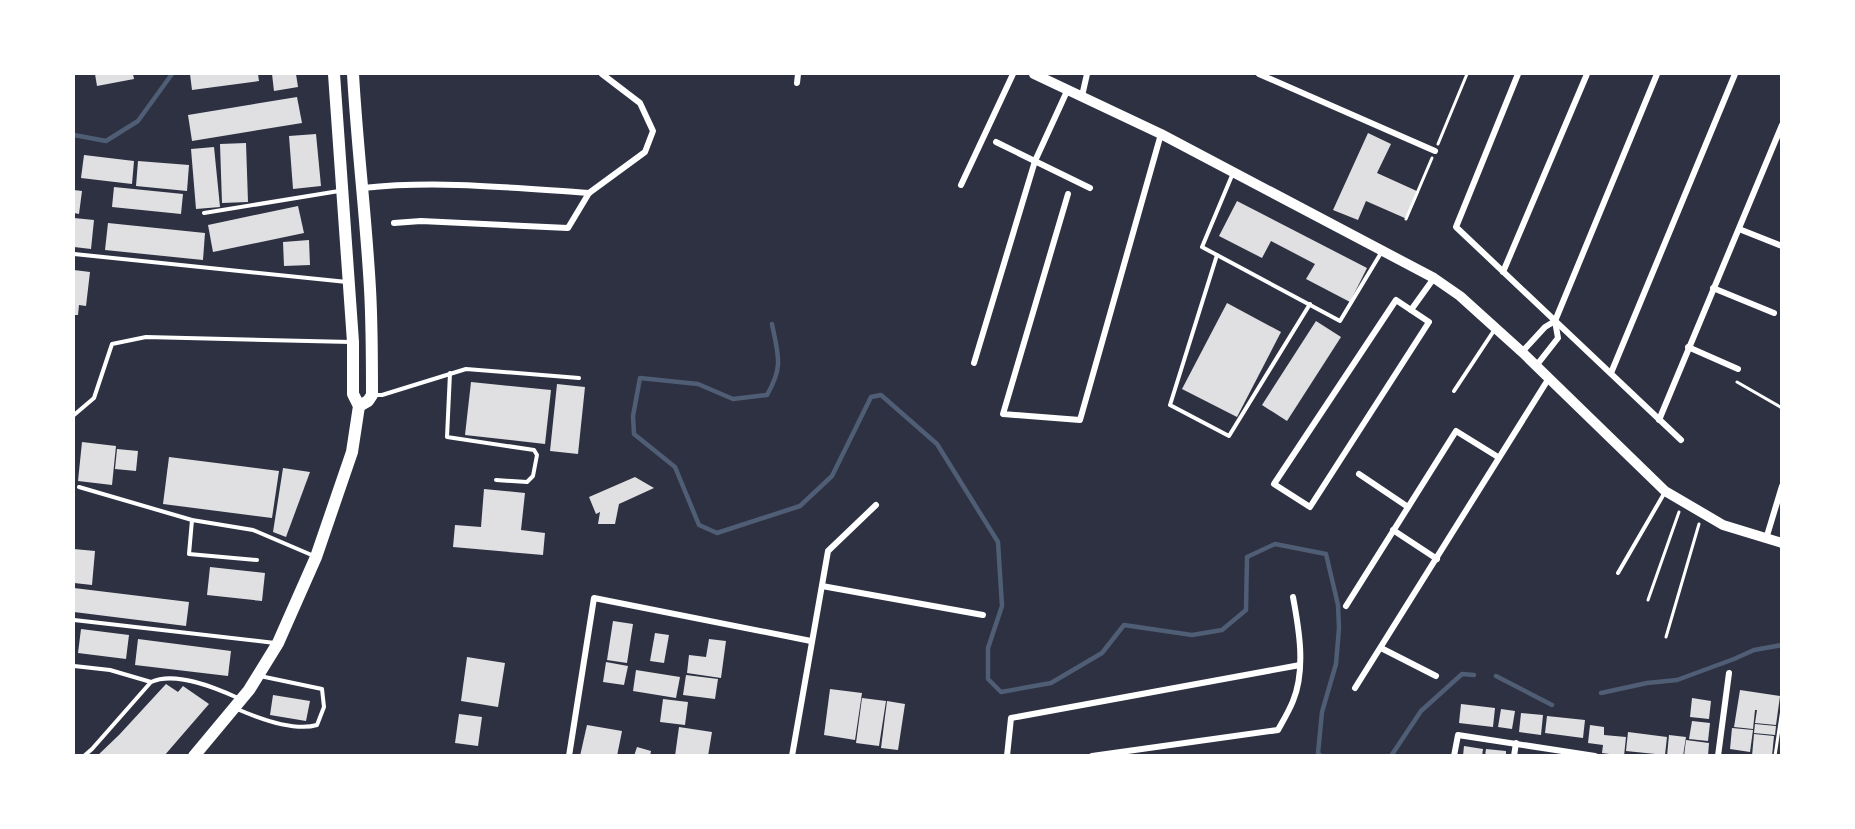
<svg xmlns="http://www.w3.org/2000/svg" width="1855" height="829" viewBox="0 0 1855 829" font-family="Poppins,sans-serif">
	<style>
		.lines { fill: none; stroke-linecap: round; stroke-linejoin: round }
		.stream { stroke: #4f5d75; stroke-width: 4.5 }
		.building { fill: #e0e0e3 }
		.path { stroke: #fff; stroke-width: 3 }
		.service { stroke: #fff; stroke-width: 4 }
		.minor { stroke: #fff; stroke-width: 6 }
		.tertiary { stroke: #fff; stroke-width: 10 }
		.primary { stroke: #fff; stroke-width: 12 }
	</style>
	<rect width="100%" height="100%" fill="#2d3142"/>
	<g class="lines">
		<g class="stream">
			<polyline points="74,135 106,141 138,121 172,74"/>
			<path d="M772 324C778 355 784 366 767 395L733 399 698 384 640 378 633 416 634 434 675 467 699 525 717 533 800 506 832 476 871 397 881 395 937 444 998 542 1002 606 988 648V679L1001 692 1051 683 1102 653 1124 625 1192 635 1222 630 1246 610 1247 557 1275 544 1326 554 1338 605 1339 628 1336 664 1322 712 1318 753 1321 756"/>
			<polyline points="1496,676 1552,705"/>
			<polyline points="1601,693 1647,683 1677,680 1734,659 1754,650 1782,645"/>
			<polyline points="1391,756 1421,711 1462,674 1474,675"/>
		</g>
	</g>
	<g class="building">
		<polygon points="95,74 133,74 134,79 97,86"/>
		<polygon points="190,74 258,74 259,81 192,90"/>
		<polygon points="272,74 296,74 298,87 274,91"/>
		<polygon points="297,97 302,123 192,141 188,115"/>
		<polygon points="1368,133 1391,144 1377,173 1419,192 1407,219 1366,201 1358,220 1333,210"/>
		<polygon points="316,134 321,186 293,189 289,136"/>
		<polygon points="246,143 248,202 222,203 220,144"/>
		<polygon points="214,147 220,207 196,209 191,149"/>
		<polygon points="84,155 134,161 132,184 81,178"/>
		<polygon points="138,161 189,165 187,191 136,186"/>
		<polygon points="114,187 183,194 181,214 112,207"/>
		<polygon points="74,190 82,191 79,214 74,213"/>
		<polygon points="1237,201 1367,268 1350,302 1306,279 1315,264 1271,241 1262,258 1219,236"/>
		<polygon points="298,206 304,233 213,252 208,225"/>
		<polygon points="74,218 94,220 91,249 74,247"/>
		<polygon points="108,223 205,233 203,260 105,250"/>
		<polygon points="309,240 310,265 284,266 283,242"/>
		<polygon points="74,270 90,272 86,306 79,305 78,315 74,315"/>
		<polygon points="1227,303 1281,332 1237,417 1182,389"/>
		<polygon points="1316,321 1341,337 1287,421 1262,405"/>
		<polygon points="471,382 551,390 545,444 465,435"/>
		<polygon points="557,384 585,387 578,454 550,451"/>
		<polygon points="82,442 116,446 112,485 78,481"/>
		<polygon points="117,449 138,451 136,471 115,469"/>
		<polygon points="169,457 279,471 272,518 163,504"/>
		<polygon points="283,468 310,472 286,537 273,532"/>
		<polygon points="635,477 654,488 619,504 615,524 598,524 600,512 596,514 589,497"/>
		<polygon points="484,489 525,493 521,530 545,533 543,555 453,547 455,525 481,527"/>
		<polygon points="74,549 95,551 92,585 74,583"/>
		<polygon points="210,567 265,573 262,601 207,595"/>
		<polygon points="74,588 189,602 186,626 74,612"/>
		<polygon points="613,621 633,624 627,663 607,660"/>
		<polygon points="81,629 129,635 126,659 78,653"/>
		<polygon points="655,633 669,635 664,663 650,661"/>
		<polygon points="138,639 231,651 228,676 135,665"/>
		<polygon points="709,639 726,641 721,678 687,673 689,655 706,657"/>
		<polygon points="467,657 505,663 498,707 461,701"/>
		<polygon points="606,662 628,666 624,685 603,682"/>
		<polygon points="636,670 680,677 676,698 633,691"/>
		<polygon points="686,675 718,679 715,699 683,695"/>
		<polygon points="166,684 178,692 183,686 209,704 164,756 97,756 119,735"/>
		<polygon points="830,689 862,693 855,740 824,735"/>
		<polygon points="1740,690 1780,696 1776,725 1755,723 1757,710 1755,710 1753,729 1734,727"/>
		<polygon points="273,695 310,701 306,721 270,715"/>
		<polygon points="862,698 886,701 879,746 856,743"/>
		<polygon points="1692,698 1711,701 1709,719 1690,717"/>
		<polygon points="663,699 688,702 685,725 660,722"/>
		<polygon points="887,701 905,704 898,750 881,748"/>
		<polygon points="1461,704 1495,708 1493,727 1459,723"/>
		<polygon points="1501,709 1515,711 1512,729 1498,727"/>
		<polygon points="1521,713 1543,715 1541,735 1519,732"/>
		<polygon points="459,714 482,717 478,746 455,743"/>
		<polygon points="1547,716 1585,720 1583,738 1545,733"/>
		<polygon points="1692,721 1710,723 1708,741 1689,739"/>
		<polygon points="1755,724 1776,726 1775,735 1754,733"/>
		<polygon points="587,725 622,731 617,756 580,756"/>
		<polygon points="1590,725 1604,727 1604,735 1626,737 1624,756 1602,753 1603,745 1588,743"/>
		<polygon points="679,727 712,732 708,756 675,756"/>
		<polygon points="1732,728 1753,730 1750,752 1730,749"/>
		<polygon points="1628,732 1667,737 1665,755 1626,751"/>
		<polygon points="1754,734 1774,736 1772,756 1752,756"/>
		<polygon points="1669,735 1686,737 1683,756 1667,756"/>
		<polygon points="1686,740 1709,743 1708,756 1684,756"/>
		<polygon points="1464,746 1483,749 1482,756 1463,756"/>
		<polygon points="637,747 651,751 650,756 634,756"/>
		<polygon points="1486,749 1506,751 1506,756 1485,756"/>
	</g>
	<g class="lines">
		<g class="path">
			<polyline points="1438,144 1467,74"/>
			<polyline points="1406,219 1432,158"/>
			<polyline points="1737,382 1782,408"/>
			<polyline points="1648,600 1679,512"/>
			<polyline points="1666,637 1699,524"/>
			<polyline points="1775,756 1782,709"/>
		</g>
		<g class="service">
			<polyline points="1233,173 1202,247 1217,255 1340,321 1381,253"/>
			<polyline points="204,213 339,191"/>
			<polyline points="74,254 347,282"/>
			<polyline points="1217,255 1170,405 1229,436 1310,304"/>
			<polyline points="450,373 447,437 534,450 537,455 533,476 527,482 496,480"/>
			<polyline points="1454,391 1495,329"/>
			<polyline points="373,395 382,395 466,369 579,378"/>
			<polyline points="74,415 94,398 112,344 146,337 351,342"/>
			<polyline points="79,487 192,520 253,530 314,556"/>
			<polyline points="192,520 189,554 257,560"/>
			<polyline points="1618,573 1665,492"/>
			<polyline points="74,620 275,643"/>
			<polyline points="74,666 110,670 151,682"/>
			<path d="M237 709C258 718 294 732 317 725L324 707 322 689 260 676"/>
			<path d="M84 756 92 749 151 682C175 671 214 687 238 698"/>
		</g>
		<g class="minor">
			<polyline points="1259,74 1435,151"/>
			<polyline points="1518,74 1456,227 1681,440"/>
			<polyline points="797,83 798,74"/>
			<polyline points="1082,96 1087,74"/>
			<polyline points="996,142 1090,188"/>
			<polyline points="961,185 1013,74"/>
			<path d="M363 188C439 180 512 188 589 193"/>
			<polyline points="1068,194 1003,414 1080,420 1161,134"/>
			<polyline points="394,223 421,221 568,228 589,193 645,152 653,131 640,103 602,74"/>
			<polyline points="1739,229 1782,246"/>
			<polyline points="1503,272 1587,74"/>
			<polyline points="1713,288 1774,313"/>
			<polygon points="1396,300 1429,322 1310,507 1274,484"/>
			<polyline points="1411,310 1434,278"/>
			<polyline points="1688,347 1738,369"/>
			<polyline points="1522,352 1545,327 1555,321"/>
			<polyline points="974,363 1035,161 1068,89"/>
			<polyline points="1536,366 1558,338 1555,321 1657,74"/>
			<polyline points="1611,373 1735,74"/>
			<polyline points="1659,420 1782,125"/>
			<polyline points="1359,474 1408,507"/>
			<polyline points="1393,530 1437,559"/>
			<polyline points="1766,539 1782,486"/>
			<polyline points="822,586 983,615"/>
			<polyline points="1346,606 1456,431 1498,457"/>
			<polyline points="1381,648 1436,676"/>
			<polyline points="1355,688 1549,378"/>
			<polyline points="569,756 594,598 811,641"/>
			<polyline points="792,756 828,551 876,505"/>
			<polyline points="1007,756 1011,718 1300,665"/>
			<path d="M1092 756 1278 730C1283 721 1289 711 1293 701 1306 669 1299 629 1293 597"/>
			<polyline points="1454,756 1458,735 1595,756"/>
			<polyline points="1514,756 1516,743"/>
			<polyline points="1718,756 1729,673"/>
		</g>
		<polyline class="tertiary" points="1034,74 1161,134 1434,278 1460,296 1522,352 1665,491 1723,525 1782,543"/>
		<g class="primary">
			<path d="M353 74C357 145 366 217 370 289 372 324 372 359 372 395L368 401 359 406"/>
			<polyline points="194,756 249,690 278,643 316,557 352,452 359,406 353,394 353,342 334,74"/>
		</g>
	</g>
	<rect width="1855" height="829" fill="none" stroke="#ffffff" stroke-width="150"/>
</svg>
